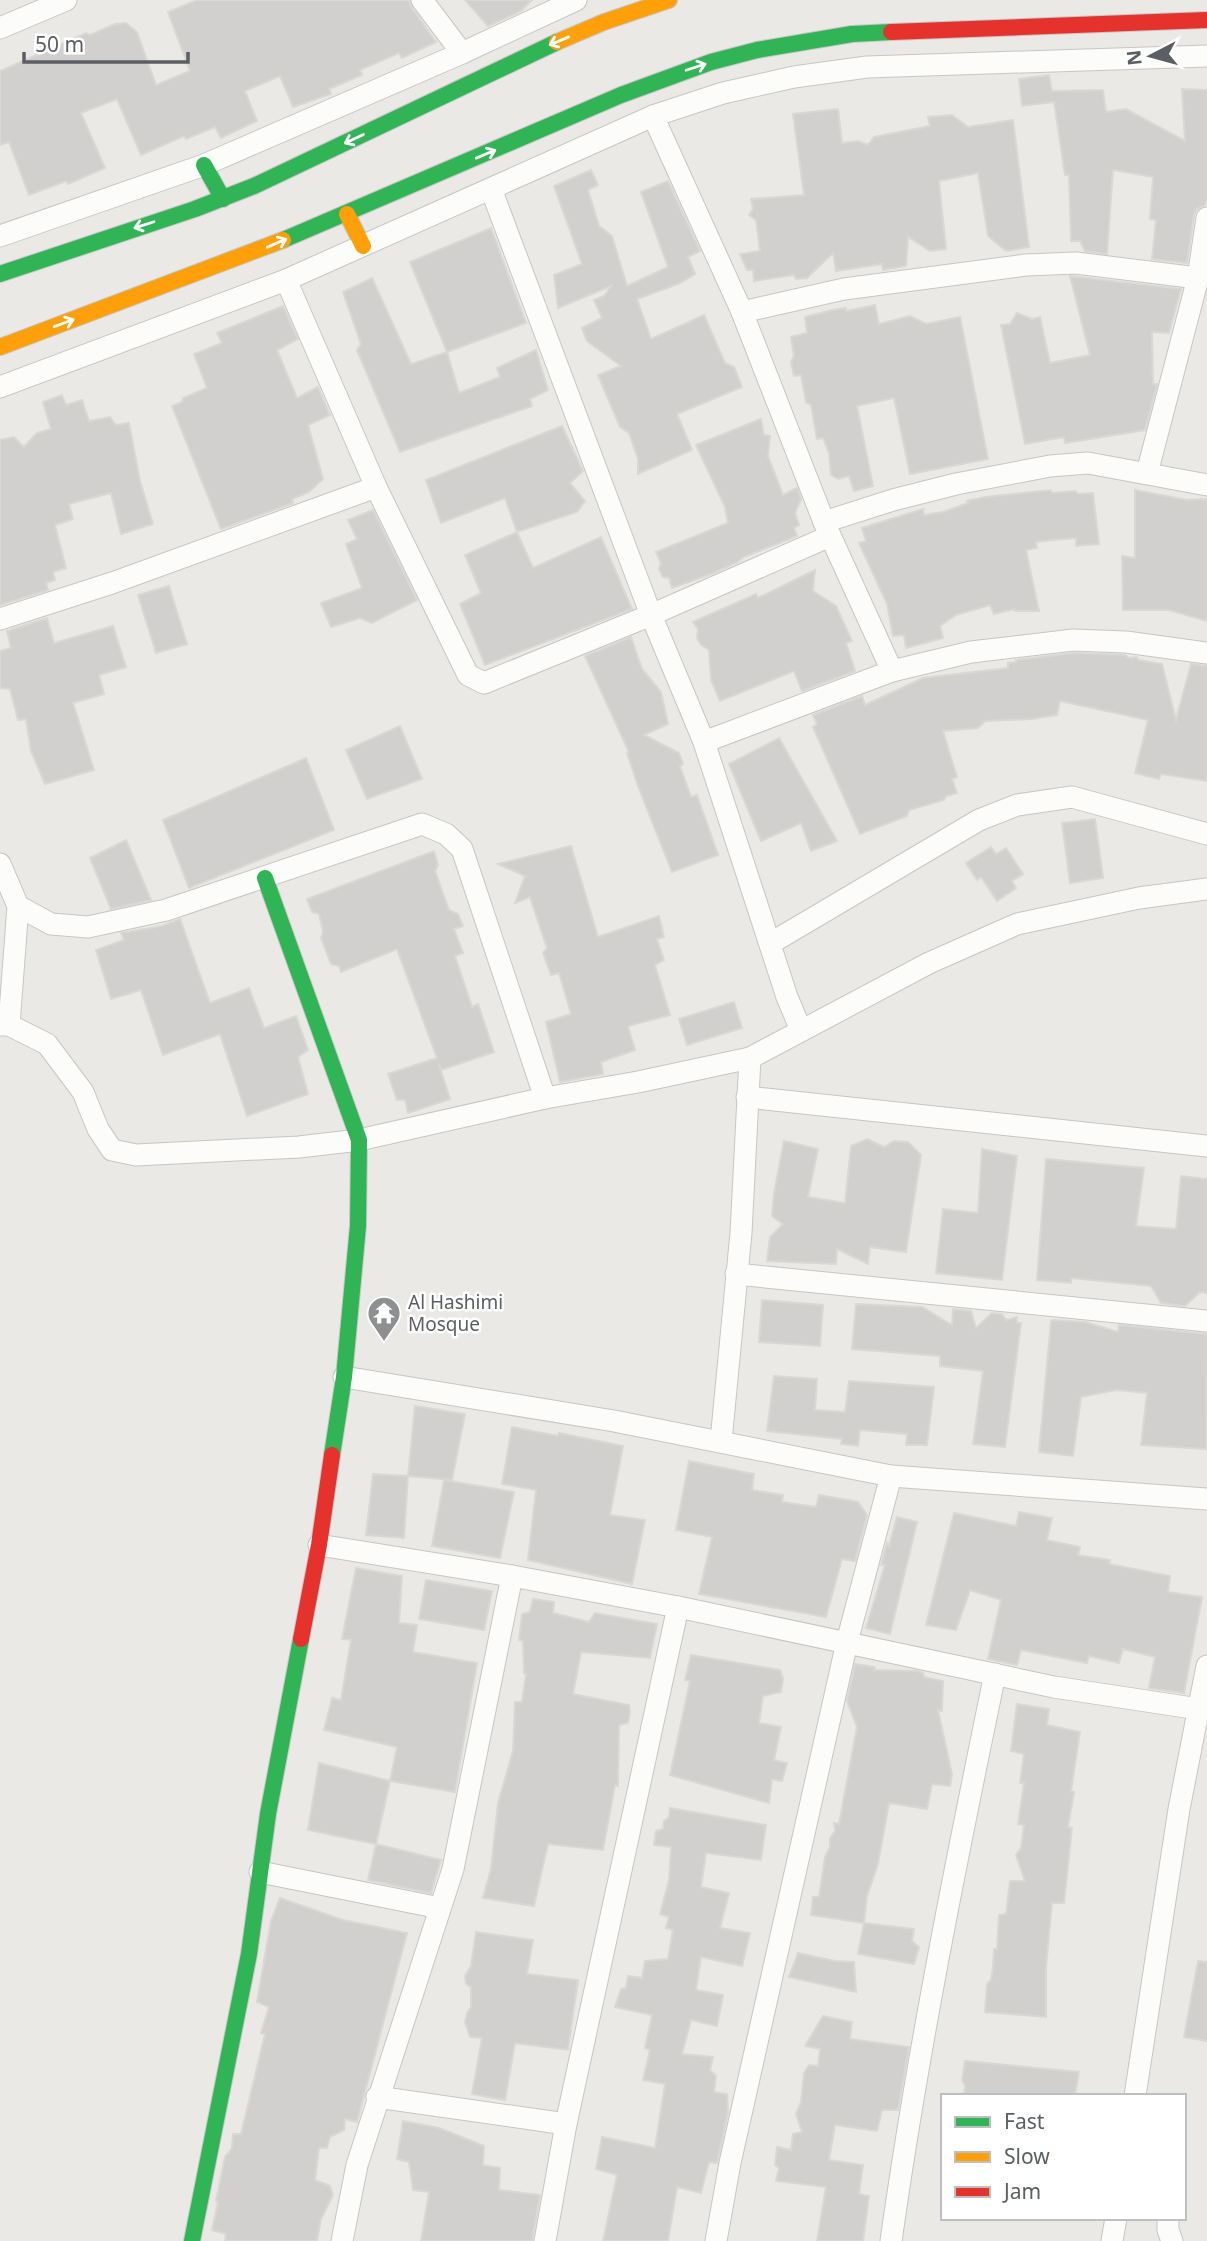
<svg xmlns="http://www.w3.org/2000/svg" width="1207" height="2241" viewBox="0 0 1207 2241" font-family="'Noto Sans',sans-serif">
	<style>
		.building { fill: #d1d0ce; stroke: #dad8d4; stroke-width: 2 }
		.lines { fill: none; stroke-linecap: round; stroke-linejoin: round }
		.street-casing { stroke: #c6c6c6; stroke-width: 23 }
		.fast-casing { stroke: #c7c7c7; stroke-width: 18 }
		.slow-casing { stroke: #c7c7c7; stroke-width: 18 }
		.jam-casing { stroke: #c7c7c7; stroke-width: 18 }
		.street { stroke: #fcfcfb; stroke-width: 21 }
		.fast { stroke: #30b455; stroke-width: 16 }
		.slow { stroke: #ff9f0a; stroke-width: 16 }
		.jam { stroke: #e5322d; stroke-width: 16 }
		.oneway { stroke: #fff }
		.labels { text-anchor: middle; dominant-baseline: central; stroke-width: 5; stroke-linejoin: round; paint-order: stroke }
		.poi-label { font-size: 19px; fill: #5b5e62; stroke: #fff; text-anchor: start }
	</style>
	<rect width="100%" height="100%" fill="#eae9e5"/>
	<g class="building">
		<polygon points="197,0 409,0 412,8 436,42 402,58 399,53 360,70 362,75 329,89 331,94 293,107 280,76 245,91 257,121 221,138 215,127 186,139 184,136 141,155 117,99 81,113 105,168 68,184 66,181 29,195 9,142 0,145 0,71 86,33 90,35 115,24 126,23 137,32 156,85 190,71 168,12"/>
		<polygon points="465,0 532,0 521,11 488,26"/>
		<polygon points="1049,75 1052,91 1103,90 1106,112 1126,109 1185,141 1182,89 1207,90 1207,197 1205,205 1197,209 1194,215 1187,263 1152,259 1156,220 1150,219 1153,177 1113,170 1107,254 1085,251 1080,241 1071,241 1069,175 1065,175 1054,102 1022,106 1019,79"/>
		<polygon points="838,109 842,143 858,141 868,145 874,137 930,126 928,117 952,115 968,127 1013,120 1029,247 1006,251 988,236 978,173 939,181 946,249 930,251 908,237 906,266 883,270 882,264 836,271 833,253 807,278 796,279 794,275 754,281 753,270 747,270 740,254 760,251 756,220 749,215 753,209 751,199 804,195 793,114"/>
		<polygon points="591,170 598,185 588,190 599,226 612,236 627,286 668,267 641,192 668,181 700,251 688,257 695,274 678,284 637,299 651,339 704,315 725,363 734,367 742,387 677,414 692,450 638,474 638,459 629,433 620,427 598,375 621,366 587,341 582,328 602,318 594,300 604,296 611,286 558,308 554,275 582,264 554,186"/>
		<polygon points="491,228 526,323 447,352 410,262"/>
		<polygon points="1070,276 1181,289 1169,333 1152,332 1153,384 1157,384 1145,430 1065,443 1064,437 1025,444 1001,325 1010,324 1017,313 1032,319 1040,317 1050,363 1090,355"/>
		<polygon points="372,278 411,364 447,352 459,393 500,377 497,368 536,350 548,390 530,399 532,406 400,452 357,350 361,344 343,292"/>
		<polygon points="875,305 879,324 910,316 926,324 960,317 988,459 910,474 894,398 857,406 873,486 854,491 849,476 838,479 831,475 829,453 823,438 817,439 811,405 806,402 801,375 794,376 791,362 794,356 791,337 807,333 805,317 832,310 846,308 846,311"/>
		<polygon points="283,306 298,339 277,350 297,398 318,387 330,415 308,425 323,479 309,492 292,499 293,503 221,529 172,406 182,402 183,398 207,388 194,354 222,343 217,333"/>
		<polygon points="62,395 66,405 82,400 89,421 110,417 116,425 129,423 140,481 153,524 121,534 111,493 69,504 73,519 55,525 66,568 53,572 55,580 46,583 48,590 0,605 0,440 14,437 24,447 37,433 51,429 43,402"/>
		<polygon points="761,419 764,435 770,436 768,456 783,495 797,488 801,499 795,513 799,525 794,528 797,536 744,557 736,563 711,574 672,588 669,578 663,577 659,569 661,563 656,552 728,523 725,507 696,445"/>
		<polygon points="562,426 583,471 570,483 585,501 577,512 517,532 505,498 441,523 426,480"/>
		<polygon points="1051,490 1052,493 1075,491 1078,494 1093,493 1099,544 1076,546 1076,538 1053,540 1036,542 1037,548 1026,550 1039,611 1015,611 1015,609 994,614 990,605 956,615 940,626 943,638 906,648 904,635 893,636 887,604 859,543 866,541 862,528 923,509 924,515 943,512 968,503 967,501 985,497"/>
		<polygon points="1135,490 1187,500 1207,499 1207,621 1169,610 1123,610 1122,556 1135,558"/>
		<polygon points="373,510 417,600 372,623 360,618 331,627 321,603 362,588 346,544 357,539 348,520"/>
		<polygon points="517,532 533,568 601,537 632,609 485,665 460,604 481,593 465,555"/>
		<polygon points="815,570 813,591 836,606 852,641 846,643 855,671 802,691 794,671 720,701 711,680 709,650 701,645 697,638 698,629 693,622 756,594 758,598"/>
		<polygon points="169,586 187,644 156,653 138,595"/>
		<polygon points="47,618 54,643 113,626 126,667 99,675 104,694 73,703 94,770 45,784 31,751 26,719 18,720 10,689 0,688 0,651 11,648 7,631"/>
		<polygon points="631,637 642,669 661,692 668,724 644,735 679,753 683,764 680,766 691,797 697,795 718,855 672,872 638,786 627,753 629,752 585,656"/>
		<polygon points="1074,653 1125,655 1129,658 1136,657 1139,660 1162,664 1176,720 1191,664 1207,666 1207,781 1161,774 1159,779 1135,773 1148,720 1060,701 1057,715 1031,719 985,721 978,728 943,731 957,777 952,779 957,793 946,796 944,800 909,810 907,816 860,834 813,727 817,724 813,715 862,696 865,705 923,678 1008,668 1008,663 1016,662 1016,660"/>
		<polygon points="400,726 422,779 367,799 346,750"/>
		<polygon points="779,738 837,841 811,851 801,823 761,841 729,764"/>
		<polygon points="306,758 334,830 189,888 163,820"/>
		<polygon points="1095,819 1103,878 1070,883 1062,823"/>
		<polygon points="126,840 151,900 111,909 90,858"/>
		<polygon points="571,846 598,937 659,916 664,937 657,939 664,960 655,965 670,1015 628,1026 635,1050 601,1062 603,1074 560,1082 546,1022 571,1014 559,973 551,975 543,953 547,948 530,897 515,903 525,876 498,864"/>
		<polygon points="991,847 996,854 1006,848 1023,874 1012,881 1016,888 997,901 981,877 977,880 966,863"/>
		<polygon points="434,851 438,865 435,871 449,910 458,914 463,926 454,929 463,953 455,956 472,1007 478,1004 494,1052 441,1070 439,1064 450,1099 408,1113 405,1100 397,1100 388,1074 437,1058 397,949 341,972 339,966 331,964 321,938 323,932 319,914 312,912 307,899"/>
		<polygon points="180,919 210,1003 249,988 264,1028 296,1016 308,1050 298,1057 308,1094 247,1116 220,1034 163,1055 141,990 111,999 96,950 124,940 121,933 162,926"/>
		<polygon points="734,1002 742,1028 687,1045 679,1019"/>
		<polygon points="867,1139 884,1147 894,1141 908,1142 921,1155 906,1252 870,1247 868,1264 837,1249 836,1264 767,1261 770,1237 783,1224 772,1216 774,1193 784,1141 818,1149 808,1197 845,1203 851,1146"/>
		<polygon points="982,1149 1017,1156 1002,1280 936,1273 943,1209 978,1213"/>
		<polygon points="1046,1159 1144,1168 1136,1226 1176,1229 1181,1176 1207,1179 1207,1293 1200,1292 1185,1306 1161,1303 1151,1286 1071,1278 1071,1283 1037,1280"/>
		<polygon points="762,1300 823,1305 820,1346 759,1342"/>
		<polygon points="856,1304 922,1307 952,1325 953,1309 971,1311 976,1328 992,1313 1002,1314 1006,1320 1017,1317 1017,1323 1021,1323 1005,1447 973,1444 983,1371 940,1366 940,1356 852,1349"/>
		<polygon points="1053,1320 1085,1322 1118,1332 1119,1325 1207,1334 1206,1449 1141,1445 1147,1393 1116,1390 1081,1397 1073,1456 1039,1452 1051,1321"/>
		<polygon points="774,1376 817,1379 815,1410 845,1412 849,1381 934,1387 927,1445 906,1445 907,1434 860,1430 858,1446 841,1444 842,1439 767,1431"/>
		<polygon points="415,1406 465,1414 452,1480 408,1476"/>
		<polygon points="512,1427 558,1436 559,1433 623,1446 610,1515 645,1520 632,1584 528,1560 536,1490 502,1484"/>
		<polygon points="689,1461 754,1474 752,1490 783,1495 782,1502 816,1507 819,1495 858,1502 867,1515 855,1561 842,1559 826,1617 699,1594 712,1537 676,1530"/>
		<polygon points="373,1474 408,1476 404,1538 366,1535"/>
		<polygon points="444,1480 514,1492 500,1558 432,1546"/>
		<polygon points="1019,1512 1052,1518 1047,1540 1080,1547 1078,1555 1110,1560 1109,1564 1170,1576 1168,1592 1202,1597 1184,1693 1149,1688 1155,1657 1123,1649 1119,1663 1089,1656 1087,1663 1021,1650 1017,1665 988,1659 1001,1600 970,1590 956,1630 926,1625 954,1513 1016,1526"/>
		<polygon points="897,1517 917,1522 890,1634 866,1628 885,1565 881,1565 887,1543 889,1546"/>
		<polygon points="356,1568 402,1576 399,1623 417,1625 413,1652 477,1663 455,1792 390,1781 397,1747 324,1730 332,1698 341,1700 351,1640 342,1639"/>
		<polygon points="426,1580 492,1591 484,1630 419,1619"/>
		<polygon points="533,1599 554,1602 553,1613 589,1622 595,1613 657,1624 650,1658 581,1652 573,1694 629,1705 630,1712 628,1723 619,1725 618,1786 615,1785 603,1850 548,1844 534,1906 483,1898 491,1869 498,1803 513,1751 515,1702 522,1702 526,1674 524,1673 523,1641 519,1640 522,1614 530,1612"/>
		<polygon points="691,1655 780,1670 783,1679 781,1692 763,1696 759,1723 781,1727 774,1760 787,1763 782,1781 772,1779 769,1803 670,1775 690,1681 685,1680"/>
		<polygon points="855,1664 875,1667 874,1670 917,1671 923,1673 924,1677 943,1681 942,1711 938,1710 952,1774 950,1786 932,1784 927,1809 889,1803 878,1864 867,1896 864,1923 811,1915 813,1897 819,1897 825,1857 830,1847 830,1838 835,1831 834,1823 839,1824 857,1727 847,1701"/>
		<polygon points="1017,1704 1049,1709 1047,1725 1080,1732 1071,1791 1074,1792 1068,1827 1072,1828 1064,1903 1052,1903 1046,1967 1046,2017 985,2012 987,1984 991,1980 993,1967 994,1949 997,1949 999,1915 1006,1914 1010,1881 1025,1881 1016,1855 1021,1848 1024,1825 1018,1824 1024,1783 1020,1783 1024,1754 1011,1751"/>
		<polygon points="319,1763 390,1781 376,1844 308,1830"/>
		<polygon points="670,1808 766,1825 761,1860 706,1853 701,1887 729,1893 720,1928 750,1933 742,1966 701,1957 696,1990 723,1995 717,2026 691,2020 682,2054 713,2057 710,2070 716,2076 714,2092 727,2094 728,2113 717,2163 709,2162 701,2193 677,2187 668,2241 603,2241 617,2175 596,2169 602,2137 655,2148 665,2084 643,2080 650,2050 645,2048 652,2015 615,2007 621,1989 626,1988 628,1976 642,1978 645,1961 668,1959 673,1930 666,1928 669,1917 660,1914 669,1880 671,1847 654,1845 656,1831 663,1829 664,1821 669,1817"/>
		<polygon points="376,1844 441,1860 431,1893 368,1880"/>
		<polygon points="280,1898 343,1920 407,1933 357,2122 345,2119 344,2130 330,2137 327,2148 319,2148 315,2180 330,2186 333,2195 321,2219 317,2241 225,2241 226,2234 212,2230 218,2202 216,2201 225,2157 232,2148 233,2134 241,2134 265,2034 261,2033 269,2007 257,2002 271,1921"/>
		<polygon points="864,1923 914,1929 912,1941 919,1947 914,1964 858,1954"/>
		<polygon points="476,1932 533,1940 527,1974 578,1980 568,2050 515,2043 505,2100 472,2094 482,2038 470,2037 465,2022 467,2013 471,2007 471,1987 466,1984 465,1976 471,1966"/>
		<polygon points="798,1953 835,1961 854,1962 856,1992 789,1977"/>
		<polygon points="1198,1961 1207,1962 1207,2041 1184,2037"/>
		<polygon points="823,2016 852,2022 850,2039 909,2047 898,2110 882,2110 877,2131 835,2125 829,2160 863,2165 859,2194 869,2196 863,2241 817,2241 826,2187 776,2181 779,2168 775,2165 777,2147 791,2150 793,2134 802,2132 796,2114 801,2102 804,2073 809,2065 818,2066 820,2049 805,2046"/>
		<polygon points="965,2061 1079,2072 1075,2096 964,2096 965,2085 962,2080"/>
		<polygon points="403,2121 439,2128 484,2146 483,2165 500,2168 499,2190 540,2195 532,2241 421,2241 429,2192 413,2190 409,2162 397,2159"/>
	</g>
	<g class="lines">
		<defs>
			<g id="street">
				<polyline points="422,0 462,53"/>
				<polyline points="0,28 66,0"/>
				<polyline points="653,116 742,312 824,522 892,671"/>
				<polyline points="491,189 651,615 704,742 787,997 801,1030"/>
				<polyline points="0,236 204,165 462,53 576,0"/>
				<polyline points="286,280 376,487 468,675 484,683 651,615 830,536"/>
				<polyline points="742,312 844,289 1026,265 1076,263 1198,278"/>
				<polyline points="0,387 286,280 653,116 723,93 794,77 867,67 1207,56"/>
				<polyline points="1147,473 1198,278 1207,218"/>
				<polyline points="824,522 893,500 956,484 1050,466 1088,463 1207,485"/>
				<polyline points="0,619 112,583 376,487"/>
				<polyline points="704,742 892,671 971,652 1073,640 1126,642 1207,653"/>
				<polyline points="0,864 18,906 9,1025"/>
				<polyline points="18,906 51,924 88,927 166,910 422,824 446,834 462,849 545,1098"/>
				<polyline points="771,943 979,820 1017,805 1072,797 1207,834"/>
				<polyline points="0,1025 9,1025 47,1044 83,1092 98,1129 112,1150 136,1155 299,1147 359,1140 545,1098 638,1082 750,1058 929,963 1017,924 1139,898 1207,889"/>
				<polyline points="747,1097 1207,1146"/>
				<polyline points="736,1274 1207,1321"/>
				<polyline points="344,1377 614,1421 891,1476 1207,1499"/>
				<polyline points="721,1441 741,1233 750,1058"/>
				<polyline points="319,1545 512,1576 678,1607 1054,1687 1199,1709"/>
				<polyline points="260,1872 440,1908"/>
				<polyline points="1135,2096 1179,1809 1207,1666"/>
				<polyline points="377,2097 566,2124"/>
				<polyline points="1168,2218 1168,2230 1172,2241"/>
				<polyline points="342,2241 357,2165 453,1869 512,1576"/>
				<polyline points="545,2241 566,2124 678,1607"/>
				<polyline points="716,2241 730,2163 847,1642 891,1476"/>
				<path d="M891 2241C918 2050 956 1862 995 1674"/>
				<polyline points="1112,2241 1116,2218"/>
			</g>
			<g id="fast">
				<polyline points="204,165 223,199"/>
				<polyline points="283,240 621,95 711,62 757,50 852,34 891,32"/>
				<polyline points="0,274 195,209 254,186 557,42"/>
				<polyline points="265,878 359,1140 358,1226 344,1377 332,1455"/>
				<polyline points="192,2241 249,1954 268,1814 301,1639"/>
			</g>
			<g id="slow">
				<polyline points="557,42 604,22 669,0"/>
				<polyline points="347,214 363,246"/>
				<polyline points="0,347 283,240"/>
			</g>
			<g id="jam">
				<polyline points="891,32 1207,20"/>
				<polyline points="301,1639 319,1545 332,1455"/>
			</g>
		</defs>
		<use href="#street" class="street-casing"/>
		<use href="#fast" class="fast-casing"/>
		<use href="#slow" class="slow-casing"/>
		<use href="#jam" class="jam-casing"/>
		<use href="#street" class="street"/>
		<use href="#fast" class="fast"/>
		<use href="#slow" class="slow"/>
		<use href="#jam" class="jam"/>
	</g>
	<defs><path id="oneway-shaft" d="M-6 0H5M1.5-3L5.5 0L1.5 3" fill="none" stroke-width="1.6" stroke-linecap="round" stroke-linejoin="round" transform="scale(1.75)"/></defs>
	<g class="oneway">
		<use href="#oneway-shaft" transform="translate(559 41) rotate(157)"/>
		<use href="#oneway-shaft" transform="translate(696 67) rotate(-18)"/>
		<use href="#oneway-shaft" transform="translate(354 139) rotate(154)"/>
		<use href="#oneway-shaft" transform="translate(486 154) rotate(-23)"/>
		<use href="#oneway-shaft" transform="translate(144 225) rotate(162)"/>
		<use href="#oneway-shaft" transform="translate(277 243) rotate(-23)"/>
		<use href="#oneway-shaft" transform="translate(64 323) rotate(-20)"/>
	</g>
	<defs>
		<symbol id="temple-pin" viewBox="-11 -11 22 30"><path d="M0 17L-7.5 6A9.5 9.5 0 1 1 7.5 6Z" fill="#8d8f90" stroke="#fff"/><path d="M0-6L5-2H3V0L6.5 2.5H4V6H1.5V3h-3V6H-4V2.5H-6.5L-3 0V-2H-5Z" fill="#fff"/></symbol>
	</defs>
	<g fill-rule="evenodd">
		<use href="#temple-pin" x="365" y="1294" width="38" height="52"/>
	</g>
	<g class="labels">
		<g class="poi-label">
			<text x="408" y="1302">Al Hashimi<tspan x="408" dy="22">Mosque</tspan></text>
		</g>
	</g>
	<rect x="941" y="2094" width="245" height="126" fill="#ffffff" stroke="#bdbfc0" stroke-width="2"/>
	<rect x="955" y="2117" width="35" height="10" fill="#30b455" stroke="#bdbfc0" stroke-width="2"/>
	<text x="1004" y="2129" font-size="21" fill="#5b5e62">Fast</text>
	<rect x="955" y="2152" width="35" height="10" fill="#ff9f0a" stroke="#bdbfc0" stroke-width="2"/>
	<text x="1004" y="2164" font-size="21" fill="#5b5e62">Slow</text>
	<rect x="955" y="2187" width="35" height="10" fill="#e5322d" stroke="#bdbfc0" stroke-width="2"/>
	<text x="1004" y="2199" font-size="21" fill="#5b5e62">Jam</text>
	<g transform="translate(1151 56) rotate(264)" stroke="#ffffff" stroke-width="5" paint-order="stroke">
	<path d="M0-5L12 26L0 18L-12 26Z" fill="#5b5e62"/>
	<text y="-10" font-size="19" font-weight="bold" text-anchor="middle" fill="#5b5e62">N</text>
	</g>
	<path d="M24 52v10h164v-10" fill="none" stroke="#5b5e62" stroke-width="3.5"/>
	<text x="35" y="52" font-size="21" fill="#5b5e62" stroke="#ffffff" stroke-width="5" paint-order="stroke">50 m</text>
</svg>
